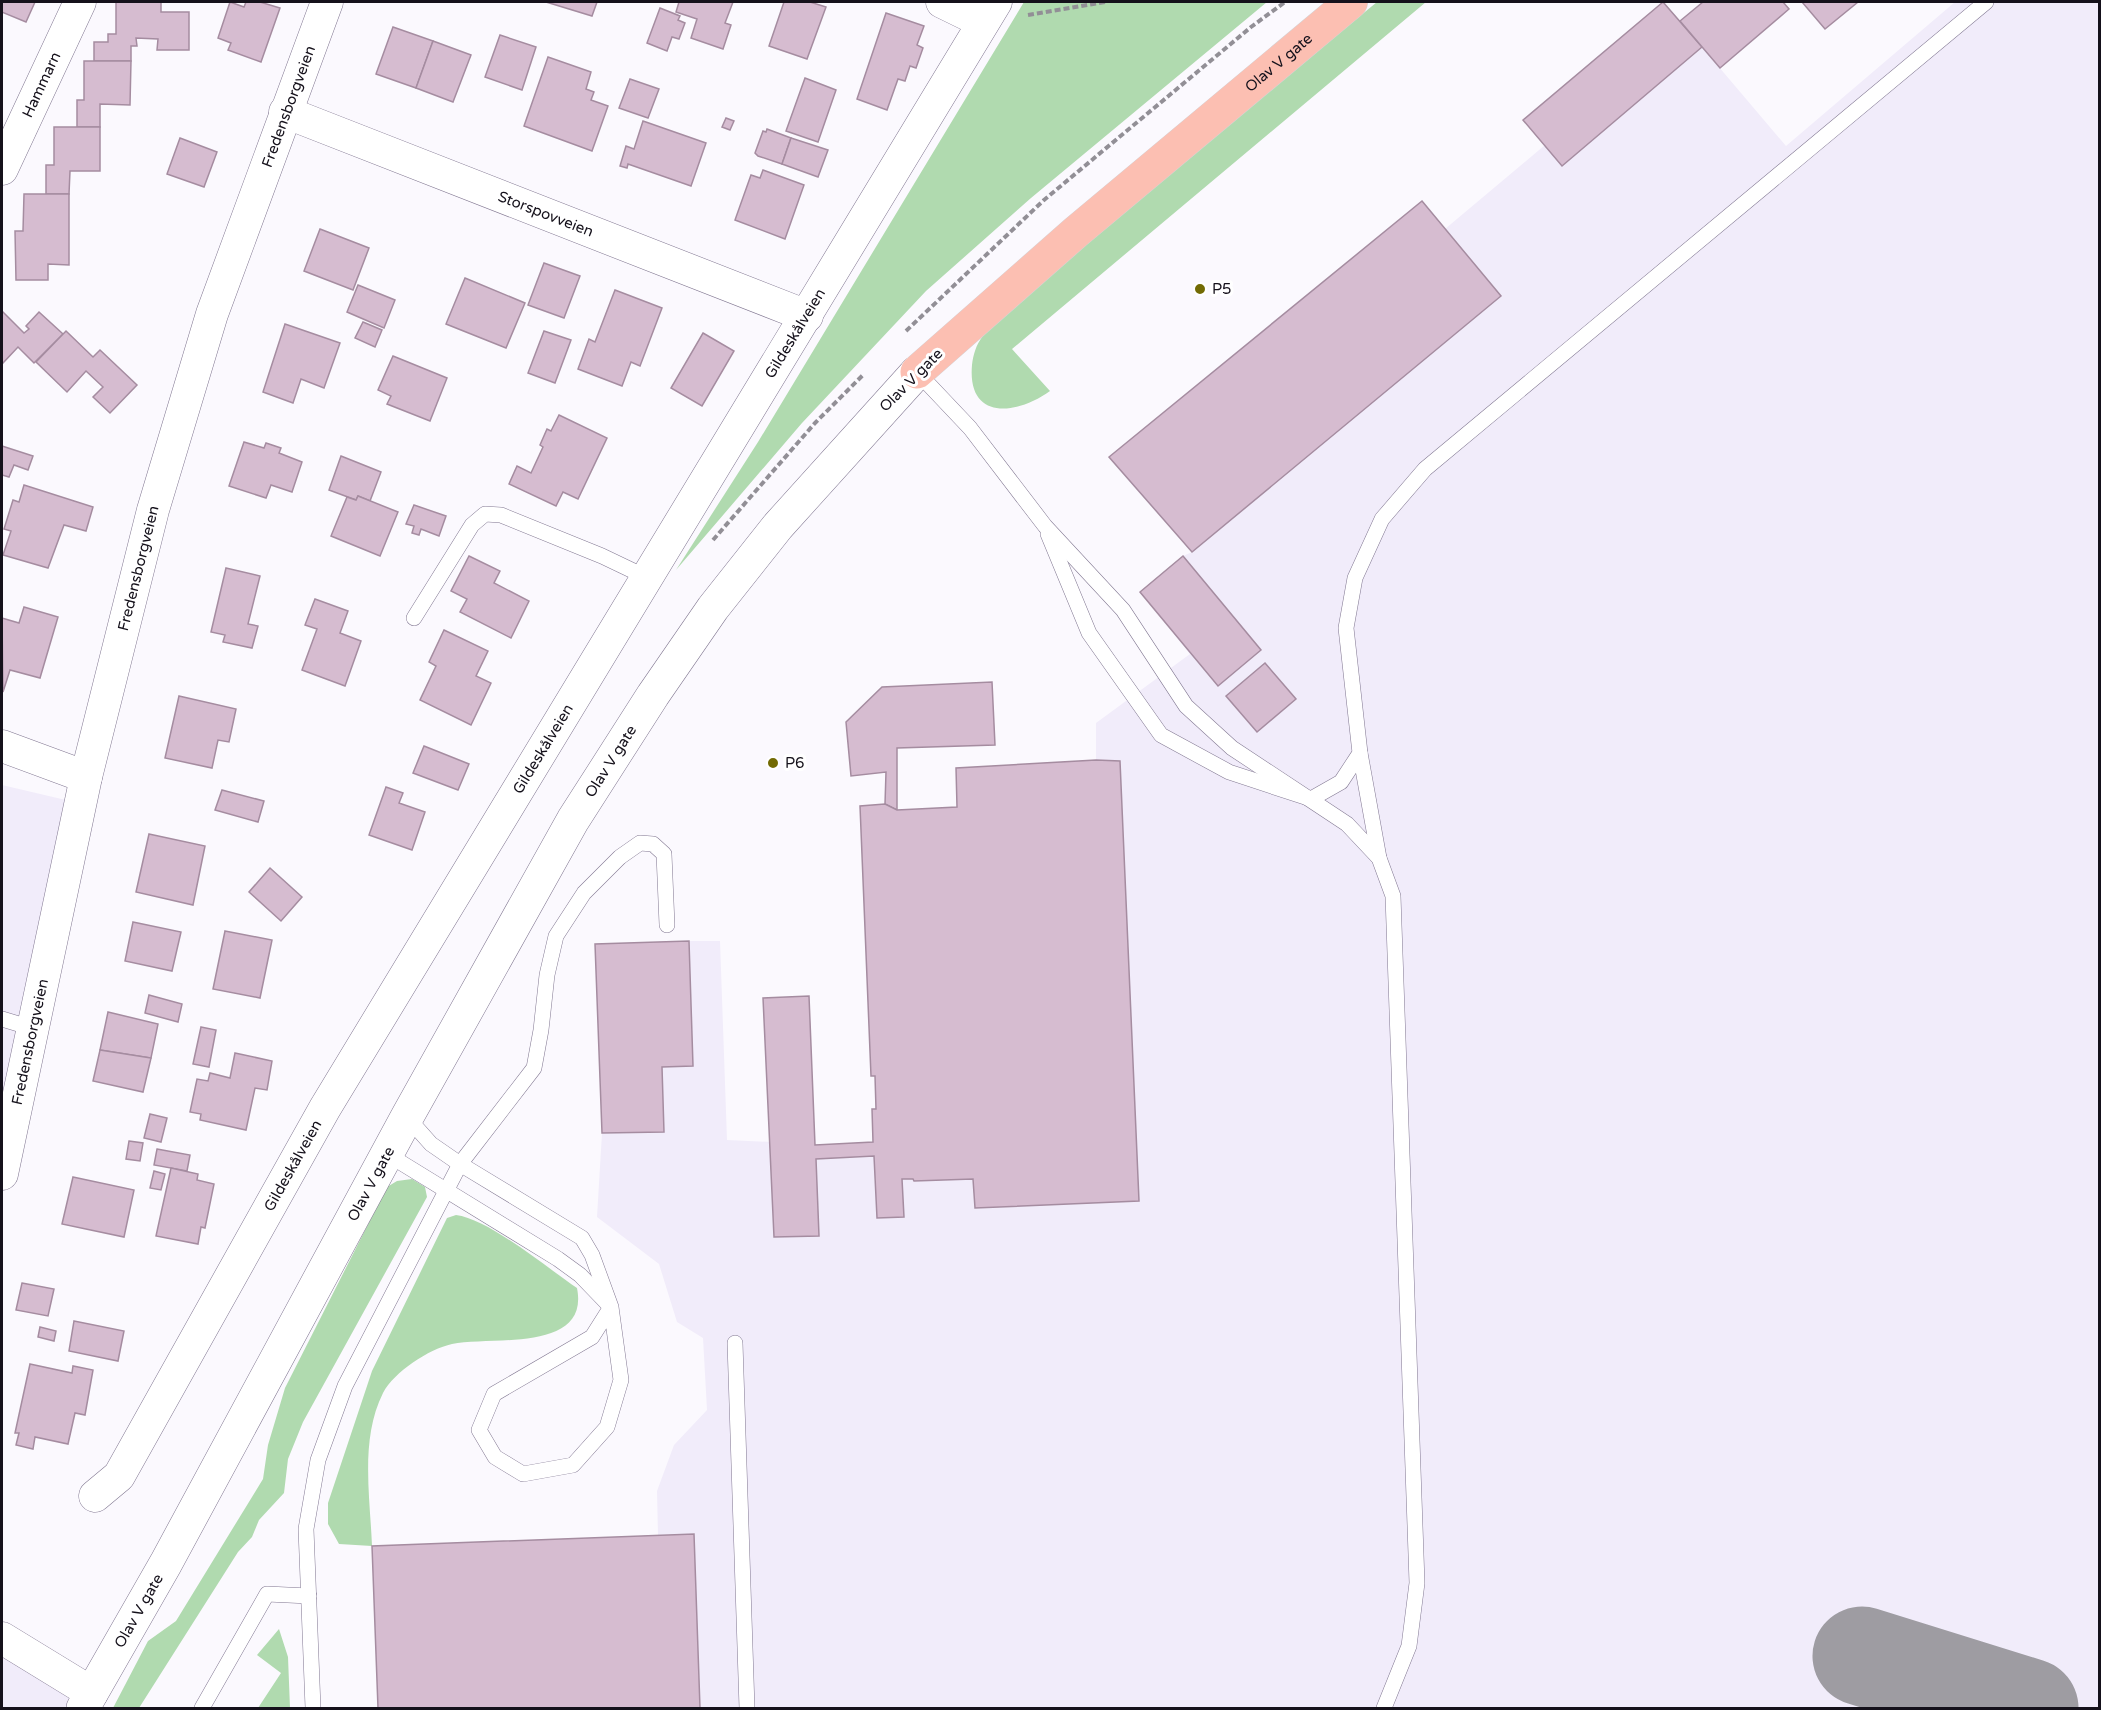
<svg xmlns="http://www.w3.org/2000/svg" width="2101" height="1710" viewBox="0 0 2101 1710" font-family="'Varela Round',sans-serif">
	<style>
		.built { fill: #f1ecfa }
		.green { fill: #b0daaf }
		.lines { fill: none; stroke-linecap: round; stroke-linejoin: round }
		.taxiway { stroke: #9e9ca2; stroke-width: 99 }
		.building { fill: #d6bcd0; stroke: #a58ca0; stroke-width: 1.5 }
		.service-casing { stroke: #827892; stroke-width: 16 }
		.minor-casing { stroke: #827892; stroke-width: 33 }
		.tertiary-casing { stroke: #827892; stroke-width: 34 }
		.trunk-casing { stroke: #d5d4d6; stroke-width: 34 }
		.path { stroke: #928f96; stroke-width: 4; stroke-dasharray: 6 3; stroke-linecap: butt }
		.service { stroke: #fff; stroke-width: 15 }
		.minor { stroke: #fff; stroke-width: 32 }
		.tertiary { stroke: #fff; stroke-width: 33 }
		.trunk { stroke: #fcbfb2; stroke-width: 33 }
		.poi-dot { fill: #726a03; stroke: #fff; stroke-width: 2 }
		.labels { text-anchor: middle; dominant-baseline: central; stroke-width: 6; stroke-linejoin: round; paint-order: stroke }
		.street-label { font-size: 15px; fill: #15111b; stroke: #fff }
		.poi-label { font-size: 15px; fill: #15111b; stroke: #fff; text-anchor: start }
	</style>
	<rect width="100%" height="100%" fill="#fbf9fe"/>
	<g class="built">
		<polygon points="1955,2 2099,2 2099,1708 700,1708 694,1535 658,1535 657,1491 674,1445 707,1410 703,1338 677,1322 659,1264 597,1217 602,1133 689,941 720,941 727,1140 884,1147 1096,760 1096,723 1190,654 1140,592 1183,556 1192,552 1501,296 1445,229 1545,145 1702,47 1786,146"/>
		<polygon points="2,785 70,801 2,1174"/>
		<polygon points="2,1638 83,1708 2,1708"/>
	</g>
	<g class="green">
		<polygon points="1024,2 1267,2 1031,198 926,291 802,423 676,570 758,442"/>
		<path d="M1377 2H1426L1012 349 1050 391C1017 415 967 421 972 365 973 356 976 344 983 336 991 324 1005 315 1016 305 1048 275 1081 247 1115 219 1202 146 1289 74 1377 2Z"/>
		<polygon points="412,1179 425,1187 427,1197 303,1422 288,1459 284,1493 259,1520 252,1537 238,1552 139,1708 113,1708 148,1641 176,1621 263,1479 268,1445 285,1388 387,1187 397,1181"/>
		<path d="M456 1215C489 1219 547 1268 577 1288 590 1353 491 1336 452 1344 429 1349 394 1372 383 1393 360 1439 370 1496 372 1546L339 1544 328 1524V1503L372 1371 447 1218Z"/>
		<polygon points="279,1629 288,1657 290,1708 258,1708 281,1673 257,1655"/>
	</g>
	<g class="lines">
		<polyline class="taxiway" points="1862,1656 2029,1708"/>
	</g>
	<g class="building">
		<polygon points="2,2 35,2 26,22 2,12 2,14"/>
		<polygon points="116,2 161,2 161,12 189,12 189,50 157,50 158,39 136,38 137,46 131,46 131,61 94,61 94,42 108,42 108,34 116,34"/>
		<polygon points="230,2 244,7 246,2 260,2 280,8 261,62 228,50 231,43 218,38"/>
		<polygon points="546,2 597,2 592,16"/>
		<polygon points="679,2 733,2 725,23 731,25 723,49 691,38 697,19 676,12"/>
		<polygon points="784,2 810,2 826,7 807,59 769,46"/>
		<polygon points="1663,2 1702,47 1562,166 1523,120"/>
		<polygon points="1703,2 1783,2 1789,9 1720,68 1680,21"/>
		<polygon points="1802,2 1858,2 1825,29"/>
		<polygon points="660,8 680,16 678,20 685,23 679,39 672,37 667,51 647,43"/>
		<polygon points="886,13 924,26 917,45 923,48 916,68 910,66 905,81 898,79 887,110 857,99"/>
		<polygon points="393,27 433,41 416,88 376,74"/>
		<polygon points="500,35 536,47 522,90 485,77"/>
		<polygon points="433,41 471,55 453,102 416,88"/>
		<polygon points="548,57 591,72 586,89 594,92 591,100 608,106 592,151 524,126"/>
		<polygon points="84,61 131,61 130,105 100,104 100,127 77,127 77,100 84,100"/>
		<polygon points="805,78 836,90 818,142 786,131"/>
		<polygon points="630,79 659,89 648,118 619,108"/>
		<polygon points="726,118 734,121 730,130 722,127"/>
		<polygon points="643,121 706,143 691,186 628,164 627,168 620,166 626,146 634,149"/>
		<polygon points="54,127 100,127 100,171 70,171 69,194 46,194 46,165 54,165"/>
		<polygon points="767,129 791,138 782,164 758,156 755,153 763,131 766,132"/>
		<polygon points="180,138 217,152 204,187 167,174"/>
		<polygon points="791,138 828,150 818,177 782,164"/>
		<polygon points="763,170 804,185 785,239 735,220 751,175 760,178"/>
		<polygon points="24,194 69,194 69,265 48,264 48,280 16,280 15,231 23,231"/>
		<polygon points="1422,201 1501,296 1192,552 1109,457"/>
		<polygon points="320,229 369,248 353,290 304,271"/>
		<polygon points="544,263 580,276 564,318 528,305"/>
		<polygon points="465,278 525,303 506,348 446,324"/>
		<polygon points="358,285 395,300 384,328 347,312"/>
		<polygon points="615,290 662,308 640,366 631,362 622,386 578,369 589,339 595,342"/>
		<polygon points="2,311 24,333 29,329 26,326 39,312 63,334 34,363 18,347 2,364"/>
		<polygon points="363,322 382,330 375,347 355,338"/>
		<polygon points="285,324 340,343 324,388 301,379 293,403 263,392"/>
		<polygon points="66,331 93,357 100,350 137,385 110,413 93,397 103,387 86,371 67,392 36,362"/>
		<polygon points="544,331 571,340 555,383 528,373"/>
		<polygon points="703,333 734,351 702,406 671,388"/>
		<polygon points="393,356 447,378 430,421 387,404 391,396 378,390"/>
		<polygon points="559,415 607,438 578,499 563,492 556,506 509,484 517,466 531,473 543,447 540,445 547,429 551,431"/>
		<polygon points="244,442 264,448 266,443 281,448 279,453 302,462 292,492 271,485 266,498 229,486"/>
		<polygon points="2,446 33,456 28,470 14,465 9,477 2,475"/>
		<polygon points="341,456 381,472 370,501 358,496 356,500 329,490"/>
		<polygon points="24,485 93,507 86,531 64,525 48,568 3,555 11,531 4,529 13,500 19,502"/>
		<polygon points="358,496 398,512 380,556 331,536 347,497 356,500"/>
		<polygon points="414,505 446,516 439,536 421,529 419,535 412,533 414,526 406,524"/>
		<polygon points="469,556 500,571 494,583 529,601 511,638 460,612 467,599 451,591"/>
		<polygon points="1183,556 1261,650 1218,686 1140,592"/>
		<polygon points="226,568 260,576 248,624 258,626 252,648 223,642 225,635 211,632"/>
		<polygon points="315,599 348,611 340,633 361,641 345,686 302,670 317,629 305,625"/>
		<polygon points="24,607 58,617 40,678 10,670 3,692 2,618 19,623"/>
		<polygon points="444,630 488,651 476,676 491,683 471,725 420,700 436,666 429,662"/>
		<polygon points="1265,663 1296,699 1257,732 1226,696"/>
		<polygon points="992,682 995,745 897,748 897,810 885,804 886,772 851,776 846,722 882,687"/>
		<polygon points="179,696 236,709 229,742 218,740 212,768 165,758"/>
		<polygon points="424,746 469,764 458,790 413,773"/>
		<polygon points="1096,760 1120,761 1139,1201 975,1208 973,1179 914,1181 913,1179 902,1179 904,1217 877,1218 874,1156 816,1159 819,1236 774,1237 763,998 809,996 815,1145 873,1142 872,1109 876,1109 875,1076 871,1076 860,806 885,804 897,810 957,807 956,768"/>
		<polygon points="386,787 403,793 399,803 425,812 412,850 369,835"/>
		<polygon points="222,790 264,801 258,822 215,810"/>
		<polygon points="149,834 205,846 193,905 136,892"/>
		<polygon points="270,868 302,897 281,921 249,892"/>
		<polygon points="133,922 181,932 172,971 125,961"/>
		<polygon points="225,931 272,940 260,998 213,989"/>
		<polygon points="689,941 693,1066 662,1067 664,1132 602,1133 595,944"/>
		<polygon points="149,995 182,1004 178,1022 145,1013"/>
		<polygon points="108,1012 158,1024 151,1058 100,1050"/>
		<polygon points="201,1027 216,1030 209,1067 193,1064"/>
		<polygon points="100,1050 151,1058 143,1092 93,1081"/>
		<polygon points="235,1053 272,1061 267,1090 255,1088 246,1130 200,1120 201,1114 190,1112 197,1079 208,1081 210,1073 230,1078"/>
		<polygon points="150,1114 167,1118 161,1142 144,1138"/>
		<polygon points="129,1141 143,1143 140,1161 126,1159"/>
		<polygon points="157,1149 190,1155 187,1171 154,1165"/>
		<polygon points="171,1168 198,1174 197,1180 214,1184 205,1228 201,1227 198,1244 156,1236"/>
		<polygon points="154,1171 165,1174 161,1190 150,1188"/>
		<polygon points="73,1177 134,1190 124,1237 62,1224"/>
		<polygon points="22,1283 54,1289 48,1316 16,1310"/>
		<polygon points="74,1321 124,1331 118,1361 69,1351"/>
		<polygon points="40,1327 56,1331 54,1341 38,1337"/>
		<polygon points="30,1364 72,1373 73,1366 93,1370 85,1415 75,1413 68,1444 35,1437 33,1449 16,1445 19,1433 15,1433"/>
		<polygon points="694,1534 700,1708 378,1708 372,1546"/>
	</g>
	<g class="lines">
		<defs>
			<g id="service">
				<polyline points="917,372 970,428 1045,526 1123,610 1186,706 1232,748 1347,824 1379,858 1393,896 1417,1583 1409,1646 1384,1708"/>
				<polyline points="1048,534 1089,633 1161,735 1229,772 1311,799 1341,782 1360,753 1346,628 1355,578 1382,519 1425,469 1986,2"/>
				<polyline points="414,618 472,525 485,514 501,515 602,556 648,578"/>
				<polyline points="1360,753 1379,858"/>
				<polyline points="2,1019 32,1028"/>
				<polyline points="407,1117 431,1144 460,1164 582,1238 592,1255 611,1307 621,1380 607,1427 573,1465 523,1474 495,1457 479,1430 494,1394 592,1337 611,1307"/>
				<polyline points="387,1154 558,1259 580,1275 607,1303"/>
				<polyline points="735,1343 747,1708"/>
				<polyline points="202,1708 267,1594 309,1596"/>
				<polyline points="313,1708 306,1529 318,1460 345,1386 460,1164 534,1068 541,1030 547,975 556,936 584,893 620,857 640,843 653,844 664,854 667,925"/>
			</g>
			<g id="minor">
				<polyline points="942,2 983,22"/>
				<path id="s1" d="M285 112 807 316"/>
				<path id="s2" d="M2 169 80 2"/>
				<polyline points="2,746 86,777"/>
				<path id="s3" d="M2 1174 86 777 153 510 212 314 327 2"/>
				<path id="s4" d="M95 1496 119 1476 325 1108 996 2"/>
				<polyline points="2,1638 92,1693"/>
			</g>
			<g id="tertiary">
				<path id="s5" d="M83 1708 166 1563 407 1117 573 820 653 695 713 608 778 526 917 372"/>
			</g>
			<g id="trunk">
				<path id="s6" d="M917 372 1076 232 1351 2"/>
			</g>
		</defs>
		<use href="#service" class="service-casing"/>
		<use href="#minor" class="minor-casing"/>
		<use href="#tertiary" class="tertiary-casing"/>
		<use href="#trunk" class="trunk-casing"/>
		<g class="path">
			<polyline points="1028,15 1105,2"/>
			<polyline points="906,331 1044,200 1251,27 1285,2"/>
			<polyline points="713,540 815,423 863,375"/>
		</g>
		<use href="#service" class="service"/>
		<use href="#minor" class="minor"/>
		<use href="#tertiary" class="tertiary"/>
		<use href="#trunk" class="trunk"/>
	</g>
	<g class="poi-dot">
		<circle cx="1200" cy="289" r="6"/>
		<circle cx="773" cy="763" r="6"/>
	</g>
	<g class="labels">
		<g class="street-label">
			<text stroke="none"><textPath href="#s6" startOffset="476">Olav V gate</textPath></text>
			<text stroke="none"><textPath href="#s2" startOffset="93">Hammarn</textPath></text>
			<text stroke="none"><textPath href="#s3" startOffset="1107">Fredensborgveien</textPath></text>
			<text stroke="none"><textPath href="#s1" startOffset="280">Storspovveien</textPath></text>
			<text stroke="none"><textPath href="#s4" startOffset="1359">Gildeskålveien</textPath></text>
			<text transform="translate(911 380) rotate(-45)">Olav V gate</text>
			<text stroke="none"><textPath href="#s3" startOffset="621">Fredensborgveien</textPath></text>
			<text stroke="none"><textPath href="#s4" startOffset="873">Gildeskålveien</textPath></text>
			<text stroke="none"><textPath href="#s5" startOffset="1084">Olav V gate</textPath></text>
			<text stroke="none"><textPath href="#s3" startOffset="135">Fredensborgveien</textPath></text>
			<text stroke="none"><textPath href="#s4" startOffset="387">Gildeskålveien</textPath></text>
			<text stroke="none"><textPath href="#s5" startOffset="598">Olav V gate</textPath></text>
			<text stroke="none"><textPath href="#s5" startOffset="112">Olav V gate</textPath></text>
		</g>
		<g class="poi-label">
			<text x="1212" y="289">P5</text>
			<text x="785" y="763">P6</text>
		</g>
	</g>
	<rect width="2101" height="1710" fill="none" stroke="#15111b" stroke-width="6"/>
</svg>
